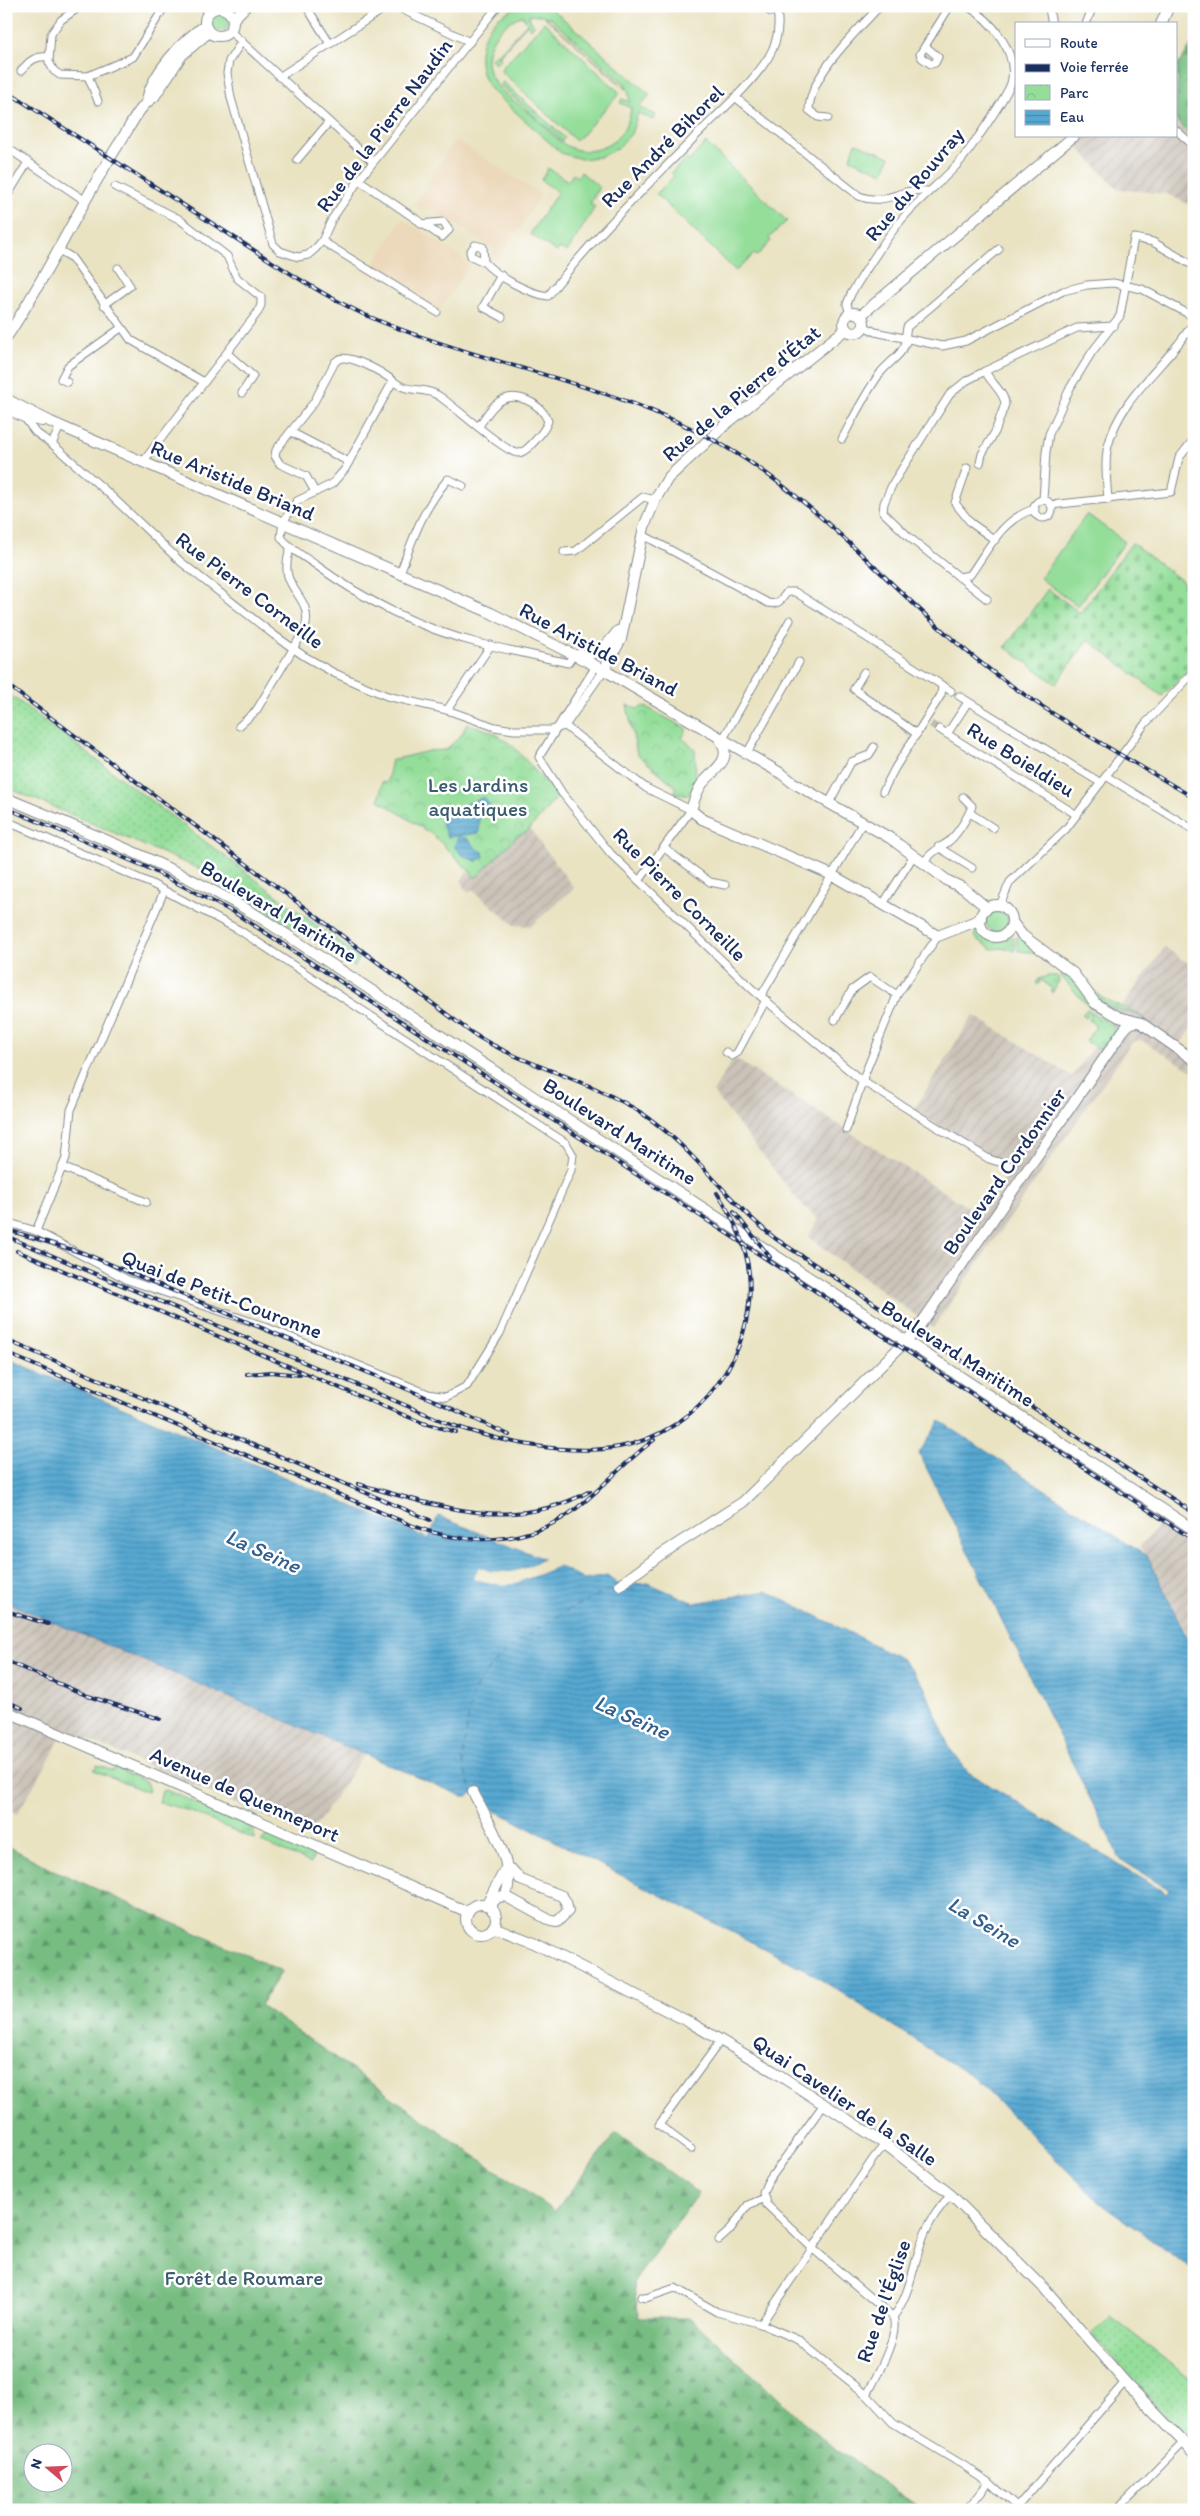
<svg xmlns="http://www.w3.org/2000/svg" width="1200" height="2516" viewBox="0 0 1200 2516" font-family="Itim,sans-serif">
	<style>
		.built { fill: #ecd8ba }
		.industrial { fill: url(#industrial-furrows) }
		.grass { fill: url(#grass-tufts); stroke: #58867c }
		.forest { fill: url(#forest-firs); stroke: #497670; fill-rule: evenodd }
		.cemetery { fill: url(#cemetery-stones); stroke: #58867c }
		.park { fill: url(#park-crowns); stroke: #58867c }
		.garden { fill: url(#garden-dots); stroke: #58867c }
		.pitch { fill: #94de9a; stroke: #58867c; fill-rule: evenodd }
		.water { fill: url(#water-rules); stroke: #386c98 }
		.pier { fill: #e9e3c2 }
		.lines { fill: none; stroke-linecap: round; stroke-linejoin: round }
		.ferry { stroke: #335f8c; stroke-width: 1; stroke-dasharray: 6 5; stroke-linecap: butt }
		.street-tunnel { stroke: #c0bfae; stroke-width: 7; stroke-dasharray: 7 3.5; stroke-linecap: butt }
		.street-casing { stroke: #828990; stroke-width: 9 }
		.secondary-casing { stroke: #828990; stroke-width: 12 }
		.street { stroke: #fff; stroke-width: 7 }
		.secondary { stroke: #fff; stroke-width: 10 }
		.rail-casing { stroke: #1b2f5e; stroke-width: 4 }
		.rail { stroke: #fff; stroke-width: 2; stroke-dasharray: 5.5; stroke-linecap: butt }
		.labels { text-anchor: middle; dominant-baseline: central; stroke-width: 5; stroke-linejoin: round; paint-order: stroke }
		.street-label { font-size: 21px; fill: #1b2f5e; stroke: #fff }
		.park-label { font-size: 21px; fill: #395b6d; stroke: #fff }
		.water-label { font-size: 22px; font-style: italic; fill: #335f8c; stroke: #fff }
	</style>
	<defs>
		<pattern id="industrial-furrows" width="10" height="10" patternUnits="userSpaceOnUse" patternTransform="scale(1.25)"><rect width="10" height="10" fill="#cbc3b8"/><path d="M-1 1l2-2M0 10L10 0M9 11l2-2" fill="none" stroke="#aea8a1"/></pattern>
		<pattern id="grass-tufts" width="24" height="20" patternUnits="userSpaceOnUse" patternTransform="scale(1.25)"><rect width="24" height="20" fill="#94de9a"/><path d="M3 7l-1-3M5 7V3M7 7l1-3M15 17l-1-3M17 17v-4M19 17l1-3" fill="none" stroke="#7fbf87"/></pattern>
		<pattern id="forest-firs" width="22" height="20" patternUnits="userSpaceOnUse" patternTransform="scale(1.25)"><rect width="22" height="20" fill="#77bd82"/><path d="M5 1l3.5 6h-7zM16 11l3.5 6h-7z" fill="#619a6e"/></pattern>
		<pattern id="cemetery-stones" width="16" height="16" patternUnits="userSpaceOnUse" patternTransform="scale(1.25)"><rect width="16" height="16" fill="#94de9a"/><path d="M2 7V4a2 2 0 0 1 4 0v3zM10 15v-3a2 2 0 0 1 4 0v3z" fill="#7fbf87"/></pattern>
		<pattern id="park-crowns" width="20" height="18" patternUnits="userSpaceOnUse" patternTransform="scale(1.25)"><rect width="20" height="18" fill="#94de9a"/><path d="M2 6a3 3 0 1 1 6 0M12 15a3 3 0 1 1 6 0" fill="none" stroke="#7fbf87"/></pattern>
		<pattern id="garden-dots" width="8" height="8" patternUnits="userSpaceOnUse" patternTransform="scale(1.25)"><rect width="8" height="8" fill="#94de9a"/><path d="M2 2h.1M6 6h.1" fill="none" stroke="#7fbf87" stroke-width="1.8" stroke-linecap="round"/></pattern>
		<pattern id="water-rules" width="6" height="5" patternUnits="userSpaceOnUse" patternTransform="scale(1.25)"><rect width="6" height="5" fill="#56a8d1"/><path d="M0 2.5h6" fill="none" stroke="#4689ad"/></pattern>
	</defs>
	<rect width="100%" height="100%" fill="#fff"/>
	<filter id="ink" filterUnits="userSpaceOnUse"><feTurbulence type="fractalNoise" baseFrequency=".02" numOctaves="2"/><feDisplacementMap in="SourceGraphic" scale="10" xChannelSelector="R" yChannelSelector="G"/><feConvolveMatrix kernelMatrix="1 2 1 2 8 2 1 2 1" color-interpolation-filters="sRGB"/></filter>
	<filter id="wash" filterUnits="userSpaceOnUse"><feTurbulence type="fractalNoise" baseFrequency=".0096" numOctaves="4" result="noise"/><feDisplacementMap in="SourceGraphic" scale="20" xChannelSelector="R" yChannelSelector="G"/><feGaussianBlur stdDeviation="1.12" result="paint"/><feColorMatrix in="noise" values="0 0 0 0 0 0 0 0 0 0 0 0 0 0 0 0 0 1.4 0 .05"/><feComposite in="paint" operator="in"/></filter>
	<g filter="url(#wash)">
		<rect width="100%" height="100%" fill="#e9e3c2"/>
		<g class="built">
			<polygon points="455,139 541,195 499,258 492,254 493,249 468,232 425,206 423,210 414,204"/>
			<polygon points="402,219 470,263 440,310 372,266"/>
		</g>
		<g class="industrial">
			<polygon points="1176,120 1194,138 1194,207 1167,194 1117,189 1074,143 1080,136 1176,136"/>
			<polygon points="530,829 574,888 531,926 514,925 472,889 469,892 463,887 464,885 461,881 467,871 476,878 517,836"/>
			<polygon points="1165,947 1194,967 1194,1026 1180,1044 1194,1052 1194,1072 1141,1040 1132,1042 933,1328 808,1237 818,1219 799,1202 713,1092 734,1058 980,1215 1009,1171 914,1110 973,1015 1072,1076"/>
			<polygon points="1194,1521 1194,1646 1140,1547 1158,1525 1176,1535"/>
			<polygon points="6,1585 378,1733 309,1836 64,1729 53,1753 17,1814 6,1808"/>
		</g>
		<g class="grass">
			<circle cx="220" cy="22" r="9"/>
			<circle cx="997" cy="921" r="11"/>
			<polygon points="976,931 992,940 1013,937 1015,948 1014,951 1005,948 992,949 974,937"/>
			<polygon points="1016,937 1019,938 1038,950 1037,953 1018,951"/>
			<polygon points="1064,970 1096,1009 1115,1020 1118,1026 1087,1005 1061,976"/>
			<polygon points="1047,976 1056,976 1060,979 1052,993 1052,988 1041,980 1038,985 1036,983 1039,979"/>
			<polygon points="1088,986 1102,998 1138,1014 1149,1023 1136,1014 1117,1010 1096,1000"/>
			<polygon points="1087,1009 1118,1030 1105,1049 1098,1049 1086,1041 1096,1026 1089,1020 1092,1014 1090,1013 1086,1018 1082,1015"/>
			<polygon points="97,1765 113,1771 115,1768 146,1782 149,1790 147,1792 94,1770"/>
			<polygon points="166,1790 251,1827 254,1832 254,1839 186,1810 159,1802 162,1791"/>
			<polygon points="270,1835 310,1852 313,1857 311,1863 261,1842 265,1837"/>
		</g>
		<g class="forest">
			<polygon points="1194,41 1194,138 1176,120 1178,65"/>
			<path d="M6 1845 51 1869 282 1971 260 2005 555 2212 616 2133 698 2193 633 2283 639 2318H690L827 2443 923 2510H6ZM32 2454H62V2484H32Z"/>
		</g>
		<polygon class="cemetery" points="1132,543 1194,590 1194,664 1162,696 1088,640 1056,684 1005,647 1048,589 1080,613"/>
		<g class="park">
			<polygon points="627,705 638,709 644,706 687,729 682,738 695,749 696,781 689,795 675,795 675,786 637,754"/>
			<polygon points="467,723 495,733 513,746 558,796 527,832 517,836 476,878 433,835 379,800 382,782 387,783 392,760 429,751 446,750 462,734"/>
		</g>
		<g class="garden">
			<polygon points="6,692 359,957 355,967 202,870 6,787"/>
			<polygon points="1110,2316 1194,2381 1194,2446 1092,2334"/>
		</g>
		<g class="pitch">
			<path d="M518 6H549L650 95 639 107 656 115 653 120 638 113 631 134 618 148 600 157 581 159 561 153 490 89C474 67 477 36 498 18 504 13 513 10 518 6ZM528 15H543L628 90 630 102 622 99 620 103 631 108C628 136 603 157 574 149 560 145 547 128 536 119 523 107 503 95 493 80 477 55 496 25 521 16H523L527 23 498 55 496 54 491 59 496 64 501 58 499 56 527 24 530 29 534 26ZM544 16 550 18 625 84 627 90Z"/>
			<polygon points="544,22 620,93 576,141 500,70"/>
			<polygon points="503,82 565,138 562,141 500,85"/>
			<polygon points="706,143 787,221 769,238 771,241 757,256 754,254 736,271 656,194 674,176 671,173 686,159 689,161"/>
			<polygon points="856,143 890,157 883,173 850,159"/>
			<polygon points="548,168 568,181 573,174 577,177 581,172 599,187 590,204 595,207 567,252 560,248 557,252 530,234 558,192 541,180"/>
			<polygon points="1087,514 1125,542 1078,606 1040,578"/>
		</g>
		<g class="water">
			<polygon points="484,797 491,808 479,818 479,833 447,837 440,819 454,814 467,804"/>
			<polygon points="458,837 467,838 477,849 483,852 484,857 476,861 462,855 454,846"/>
			<path d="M6 1358 429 1539 438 1516 544 1559C525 1568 500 1580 481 1567L475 1579C507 1590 530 1579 559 1566L584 1580 607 1576 626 1590 635 1584 648 1583 694 1603 767 1591 902 1659 923 1684 950 1749 968 1772 1167 1894 1169 1890 1120 1859 919 1453 940 1421 1148 1557 1194 1652V2270L1098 2201 974 2078 806 1970 494 1810 481 1788 467 1796H462L6 1602Z"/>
		</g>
		<polygon class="pier" points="544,1559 545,1561 522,1572 500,1575 480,1570 477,1577 501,1582 512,1582 556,1564 559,1566 513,1584 501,1585 473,1579 479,1567 489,1571 509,1572 521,1570"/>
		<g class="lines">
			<path class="ferry" d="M471 1787C460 1761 462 1756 467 1728 469 1718 469 1704 473 1694 495 1646 571 1607 617 1586"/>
		</g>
	</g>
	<g filter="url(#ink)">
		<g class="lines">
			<polyline class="street-tunnel" points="931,724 939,729"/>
			<defs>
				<g id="street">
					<polyline points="81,6 61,20 51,34 49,62 54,71 60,75 88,76 133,57 165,6"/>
					<polyline points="306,6 330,44"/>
					<polyline points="373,6 376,14"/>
					<polyline points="395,6 470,42"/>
					<polyline points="762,6 771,12 780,6"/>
					<polyline points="1049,9 1052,24"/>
					<polyline points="1086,24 1093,6"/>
					<polyline points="230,31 373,162"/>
					<polyline points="242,41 229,61 227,73 231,98 273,244 280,251 298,257 308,255 316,248 322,241 332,219 359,180 498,6"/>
					<polyline points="925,46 938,57 935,63 931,64 922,58 920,54 950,6"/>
					<path d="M21 71C29 61 36 55 49 57"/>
					<polyline points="88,76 98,101"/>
					<polyline points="279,77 388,6"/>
					<path d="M735 97 859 196C886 207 900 187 927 191"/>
					<path d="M828 118 818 117 809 110C810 74 857 31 880 6"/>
					<polyline points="1176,130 1194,146"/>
					<polyline points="6,147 84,200"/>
					<polyline points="297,160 329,122"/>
					<polyline points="359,180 442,237 449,230 443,222 421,224"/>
					<polyline points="115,187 179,219 227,256 237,278 261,297 261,305 258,312 143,462"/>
					<polyline points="6,198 28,162"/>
					<polyline points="322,241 437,312"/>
					<polygon points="475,245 483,247 484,262 471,256 470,252"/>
					<polyline points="57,249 71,257 131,340 204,382"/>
					<path d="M484 262C498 277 527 293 548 296 591 240 641 192 690 142 716 115 748 89 768 58 777 43 780 27 777 11"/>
					<polyline points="501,275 483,307 502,317"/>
					<polyline points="104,305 130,286 118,268"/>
					<path d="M850 314 847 304 851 294C867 268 883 242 902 219 919 199 939 184 956 166 967 155 1007 96 1011 83 1019 53 992 20 967 6"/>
					<polyline points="864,326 875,332 942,346 966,341 1063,291 1087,285 1113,283 1142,289 1194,317"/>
					<polyline points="905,339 907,327 999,249"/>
					<polyline points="227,353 253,376 242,393"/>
					<polyline points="67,382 61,379 68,366 121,328"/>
					<polyline points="24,417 35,432 52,444 107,492 181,562 274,635 304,656 334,673 387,696 447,710 495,727 514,730 551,730 565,726 604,670"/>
					<path d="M479 426C484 419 489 410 496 404 514 389 540 402 548 421 546 429 527 453 518 453 507 454 453 405 439 396 424 386 408 394 393 381L345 469 332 484 297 501 283 522 281 537C289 549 305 557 316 565 364 600 421 629 478 643 508 650 538 656 568 663L574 654"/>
					<polyline points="291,432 349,462"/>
					<path d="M842 439C854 416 866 392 881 372 891 360 903 355 907 339"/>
					<polyline points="52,444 60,426"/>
					<path d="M980 463 982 454 995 432 1005 404C1005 393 990 382 985 371"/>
					<polyline points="967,468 955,503 971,523 995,540"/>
					<path d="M315 492 306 476 280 464 275 456 276 450 314 402 335 362 339 359C350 354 384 373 393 381"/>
					<polyline points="1043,500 1046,452 1049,434 1070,388 1092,352 1120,316 1134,238 1153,242 1194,266"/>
					<path d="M1108 500C1107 483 1104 462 1108 446 1121 394 1169 365 1194 321"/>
					<circle cx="1043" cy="509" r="9"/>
					<polyline points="1051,505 1171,492 1179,458 1194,439"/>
					<path d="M643 535 768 603C779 605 781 600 787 592H795L951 691"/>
					<polyline points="564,552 576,551 643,497 655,500"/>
					<path d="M400 573C414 536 422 510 448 479L463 486"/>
					<path d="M959 577 970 575C988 550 1002 518 1035 509"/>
					<polyline points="987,599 910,538 883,512 884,503 893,483 950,394 966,381 985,371 1077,328 1114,326"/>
					<polyline points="596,666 539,757 562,793 611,854 752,989 862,1081 989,1159 1012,1166"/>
					<polyline points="864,672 854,689 917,734"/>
					<polyline points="959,696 1101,783"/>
					<polyline points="447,710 491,645"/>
					<path d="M239 726 256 711 305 629C315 592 274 592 291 547"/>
					<polyline points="565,726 646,788 691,810 639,881"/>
					<polyline points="939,729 1077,815"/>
					<polyline points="947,734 968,702"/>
					<polyline points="723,739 790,620"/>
					<polyline points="747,753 799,662"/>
					<polyline points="1106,776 1194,830"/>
					<polyline points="883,791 895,768 941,695 942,687"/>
					<polyline points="829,803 851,762 869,755 874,747"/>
					<polyline points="970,813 993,828"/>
					<polyline points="6,821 152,884 239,930 566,1143 573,1155 571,1170 500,1333 467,1386 446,1397 428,1394 258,1324 128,1280 36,1231 6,1222"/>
					<polyline points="938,847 972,868"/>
					<polyline points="664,848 710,882 725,885"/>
					<path d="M924 862C931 852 938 849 948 842 957 835 968 817 972 806L963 797"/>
					<polyline points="883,904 914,855"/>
					<polyline points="1000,905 1010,882 1066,829 1145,724 1194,672"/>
					<polyline points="761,996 863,822"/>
					<polyline points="835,1020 852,990 870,977 897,995"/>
					<polyline points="726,1052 732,1056 737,1053 766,1000"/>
					<polyline points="846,1130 866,1071 897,995 938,936"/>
					<polyline points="62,1167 146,1202"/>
					<polyline points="36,1231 66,1158 71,1110 164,891"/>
					<path d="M824 2104 767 2183 763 2193 766 2204 812 2248 893 2317C900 2335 876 2377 867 2395"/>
					<polyline points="691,2149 659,2125 721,2040"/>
					<polyline points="719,2240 729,2231 748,2205 765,2198"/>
					<polyline points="641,2297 646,2298 675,2288 717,2312 761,2324 798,2340 867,2395 893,2423 963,2465 989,2482 1020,2510"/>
					<path d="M893 2317C912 2293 913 2261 925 2233 931 2219 940 2206 951 2195"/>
					<polyline points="761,2324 873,2159 885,2144"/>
					<polyline points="1017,2507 1125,2382"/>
					<polyline points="969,2510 971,2504 989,2482"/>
					<polyline points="1117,2510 1184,2442"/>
				</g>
				<g id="secondary">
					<circle cx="219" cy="22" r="14"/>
					<polyline points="233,19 246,6"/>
					<polyline points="1161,24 1169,6"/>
					<path d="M147 101C150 76 184 38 205 26"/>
					<circle cx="854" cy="323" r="10"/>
					<polyline points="860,316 1074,136"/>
					<path d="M6 338C49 274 80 203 122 139 131 125 140 105 154 97L182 55 209 32"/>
					<polyline points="6,399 51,422 491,613 604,670 782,774 792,782 890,838 948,881 963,888 987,908"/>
					<polyline points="6,408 24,417 42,421"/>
					<path d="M578 655C601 655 604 648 618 631L621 630"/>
					<polyline points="604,670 621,639 644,527 655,500 668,478 726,424 846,329"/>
					<path d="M719 738C735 760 714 769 702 784 696 792 694 801 691 810L702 819 832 875 938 936 981 919"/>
					<path d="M6 798C92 834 178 868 258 916L1194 1530"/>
					<circle cx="996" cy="921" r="16"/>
					<polyline points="1012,922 1022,935 1073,973 1095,1003 1119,1017 1141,1023 1194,1060"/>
					<polyline points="620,1585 660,1555 743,1502 916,1331 1123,1031 1128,1025 1134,1022"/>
					<polyline points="6,1711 468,1912"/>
					<path d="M473 1792C486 1817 519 1870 505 1896"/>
					<circle cx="481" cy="1919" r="15"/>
					<polyline points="486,1905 506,1868"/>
					<polyline points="492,1910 492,1903 498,1897 505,1896 551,1921 557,1922 568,1911 566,1902 562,1896 521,1880 512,1870 506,1868"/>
					<polyline points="493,1927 534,1943 691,2023 773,2071 885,2144 951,2195 1045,2289 1125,2382 1194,2453"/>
				</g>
			</defs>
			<use href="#street" class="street-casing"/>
			<use href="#secondary" class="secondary-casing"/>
			<use href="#street" class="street"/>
			<use href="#secondary" class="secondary"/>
			<defs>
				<g id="rail">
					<path d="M6 91C79 138 152 185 224 231 270 260 314 291 363 314 480 366 613 381 724 446 818 500 887 586 970 654 1038 710 1119 753 1194 798"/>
					<path d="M6 684 472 1033C525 1067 590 1079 643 1114 694 1148 727 1202 776 1239L1194 1513"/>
					<polyline points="6,808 146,867 235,913 794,1277"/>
					<polyline points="734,1212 770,1257"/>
					<polyline points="8,1230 86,1254 440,1403 509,1435"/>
					<path d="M6 1236 452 1425C501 1442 567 1456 619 1447 700 1432 757 1353 749 1273 746 1243 733 1217 717 1193"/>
					<polyline points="17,1251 399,1413 423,1423 456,1432"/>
					<polyline points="788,1273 1194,1540"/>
					<polyline points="6,1340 430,1520"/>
					<path d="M6 1353 411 1525C468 1548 535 1545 583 1503 607 1483 628 1459 654 1440"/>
					<polyline points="247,1374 271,1372 300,1375"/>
					<path d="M358 1484C438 1506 512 1534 590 1491"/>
					<polyline points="6,1611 48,1624"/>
					<polyline points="6,1661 88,1696 160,1719"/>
					<polyline points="6,1701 22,1708"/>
				</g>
			</defs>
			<use href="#rail" class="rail-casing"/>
			<use href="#rail" class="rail"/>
		</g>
	</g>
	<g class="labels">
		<g class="street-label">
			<text transform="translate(384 125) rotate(-53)">Rue de la Pierre Naudin</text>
			<text transform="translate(662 146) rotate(-45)">Rue André Bihorel</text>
			<text transform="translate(914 184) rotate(-50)">Rue du Rouvray</text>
			<text transform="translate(741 393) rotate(-40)">Rue de la Pierre d'État</text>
			<text transform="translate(233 480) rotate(23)">Rue Aristide Briand</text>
			<text transform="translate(250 590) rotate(37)">Rue Pierre Corneille</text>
			<text transform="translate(599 649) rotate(28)">Rue Aristide Briand</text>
			<text transform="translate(1021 759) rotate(32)">Rue Boieldieu</text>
			<text transform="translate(680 894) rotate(45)">Rue Pierre Corneille</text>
			<text transform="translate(279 911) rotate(31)">Boulevard Maritime</text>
			<text transform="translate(620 1131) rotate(33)">Boulevard Maritime</text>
			<text transform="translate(1004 1171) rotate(-55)">Boulevard Cordonnier</text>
			<text transform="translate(222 1294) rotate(21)">Quai de Petit-Couronne</text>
			<text transform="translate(958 1353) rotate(33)">Boulevard Maritime</text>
			<text transform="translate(245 1794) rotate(24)">Avenue de Quenneport</text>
			<text transform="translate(845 2100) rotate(34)">Quai Cavelier de la Salle</text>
			<text transform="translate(883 2301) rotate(-71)">Rue de l'Église</text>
		</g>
		<g class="park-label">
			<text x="478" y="784">Les Jardins<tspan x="478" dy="24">aquatiques</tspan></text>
			<text x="244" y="2277">Forêt de Roumare</text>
		</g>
		<g class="water-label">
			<text transform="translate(263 1551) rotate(24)">La Seine</text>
			<text transform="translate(632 1717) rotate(24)">La Seine</text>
			<text transform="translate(984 1922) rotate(31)">La Seine</text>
		</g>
	</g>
	<rect width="1200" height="2516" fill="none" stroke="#fff" stroke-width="25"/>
	<rect x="1015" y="22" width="162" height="115" fill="#ffffff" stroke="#a4acbf"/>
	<rect x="1025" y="39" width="25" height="8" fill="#ffffff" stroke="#a4acbf"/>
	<text x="1060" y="48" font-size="15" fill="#1b2f5e">Route</text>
	<rect x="1025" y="64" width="25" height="8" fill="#1b2f5e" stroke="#a4acbf"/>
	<text x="1060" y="72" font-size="15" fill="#1b2f5e">Voie ferrée</text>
	<rect x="1025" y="85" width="25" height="15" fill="url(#park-crowns)" stroke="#a4acbf"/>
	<text x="1060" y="98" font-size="15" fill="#1b2f5e">Parc</text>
	<rect x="1025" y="110" width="25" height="15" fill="url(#water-rules)" stroke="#a4acbf"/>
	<text x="1060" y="122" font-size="15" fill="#1b2f5e">Eau</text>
	<g transform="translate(48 2468) rotate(289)"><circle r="24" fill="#ffffff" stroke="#a4acbf"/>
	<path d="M0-4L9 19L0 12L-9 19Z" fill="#d1495b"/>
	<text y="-8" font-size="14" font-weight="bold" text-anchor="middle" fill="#1b2f5e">N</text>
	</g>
</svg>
